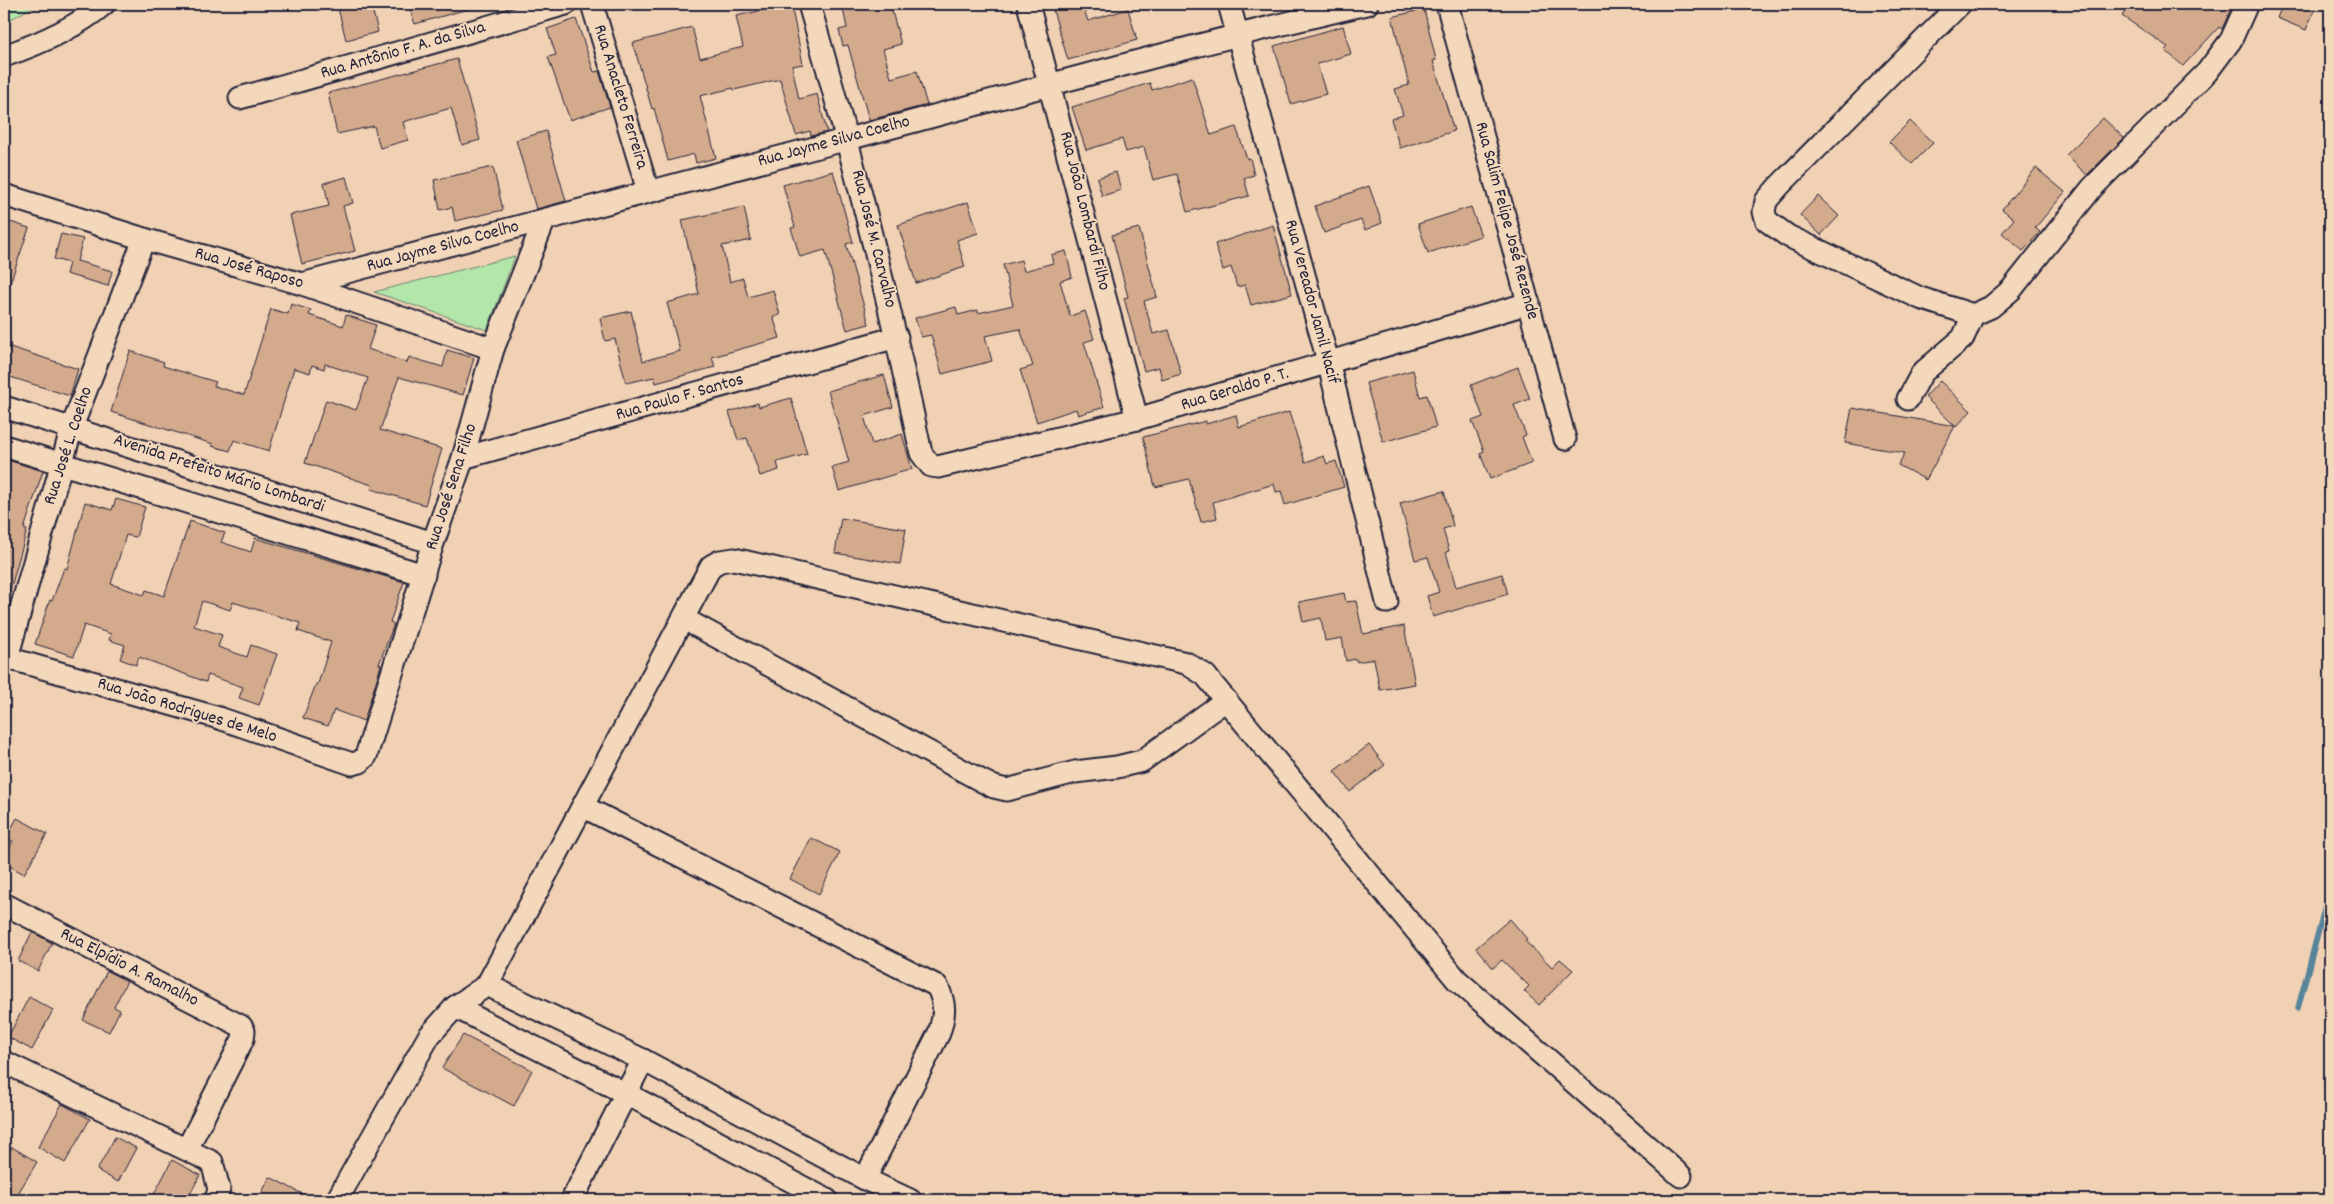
<svg xmlns="http://www.w3.org/2000/svg" width="2334" height="1204" viewBox="0 0 2334 1204" font-family="Dekko,sans-serif">
	<style>
		.green { fill: #b3e7a9; stroke: #6a8472 }
		.lines { fill: none; stroke-linecap: round; stroke-linejoin: round }
		.stream { stroke: #57849a; stroke-width: 5.5 }
		.building { fill: #d4aa8c; stroke: #22223b }
		.minor-casing { stroke: #22223b; stroke-width: 25 }
		.minor { stroke: #f4d8bb; stroke-width: 21 }
		.labels { text-anchor: middle; dominant-baseline: central; stroke-width: 4; stroke-linejoin: round; paint-order: stroke }
		.street-label { font-size: 18px; fill: #22223b; stroke: #f4d8bb }
	</style>
	<rect width="100%" height="100%" fill="#f1d1b3"/>
	<filter id="ink" filterUnits="userSpaceOnUse"><feTurbulence type="fractalNoise" baseFrequency=".02" numOctaves="2"/><feDisplacementMap in="SourceGraphic" scale="10" xChannelSelector="R" yChannelSelector="G"/><feConvolveMatrix kernelMatrix="1 2 1 2 8 2 1 2 1" color-interpolation-filters="sRGB"/></filter>
	<g filter="url(#ink)">
		<g class="green">
			<polygon points="4,4 38,4 4,23"/>
			<polygon points="515,256 487,330 374,292"/>
		</g>
		<g class="lines">
			<polyline class="stream" points="2298,1008 2330,887"/>
		</g>
		<g class="building">
			<polygon points="337,4 371,4 378,32 346,40"/>
			<polygon points="408,4 471,4 471,8 415,24"/>
			<polygon points="791,4 803,64 792,66 799,99 817,94 827,132 811,136 810,131 796,135 780,79 734,90 733,88 700,96 716,158 696,163 694,154 668,161 654,108 652,109 633,43 692,27 700,58 743,47 736,16"/>
			<polygon points="842,4 890,4 901,44 883,49 891,78 917,71 927,105 869,120 848,45 843,46 839,30 847,28"/>
			<polygon points="1051,4 1082,4 1088,21 1128,9 1137,40 1068,60"/>
			<polygon points="2130,4 2233,4 2222,29 2219,27 2183,66 2165,50 2168,47 2122,16"/>
			<polygon points="2283,4 2317,4 2306,30 2277,18"/>
			<polygon points="1424,9 1436,60 1433,61 1454,131 1400,148 1391,119 1403,115 1395,89 1409,85 1392,17"/>
			<polygon points="576,19 594,72 599,71 610,107 570,120 548,57 556,55 547,29"/>
			<polygon points="1343,26 1351,54 1317,64 1326,94 1291,104 1274,46"/>
			<polygon points="457,59 480,140 462,145 451,108 403,122 408,140 380,148 374,126 337,134 328,93"/>
			<polygon points="1192,77 1211,135 1236,127 1247,159 1250,158 1254,175 1244,178 1249,196 1187,212 1177,174 1153,180 1144,147 1126,152 1122,139 1086,150 1072,107 1150,83 1152,90"/>
			<polygon points="2103,118 2124,138 2087,175 2066,155"/>
			<polygon points="1910,121 1933,143 1912,164 1889,142"/>
			<polygon points="546,131 566,201 536,209 516,140"/>
			<polygon points="493,167 503,210 455,221 452,207 440,210 434,180"/>
			<polygon points="2036,168 2065,192 2035,228 2040,232 2023,251 2002,233 2014,219 2002,209"/>
			<polygon points="833,171 853,242 846,244 869,324 847,330 825,250 800,257 791,228 795,227 783,185"/>
			<polygon points="1116,172 1121,190 1102,196 1097,178"/>
			<polygon points="346,177 353,203 343,206 355,251 302,264 290,215 329,206 324,183"/>
			<polygon points="1369,186 1382,223 1365,230 1361,220 1324,233 1315,206"/>
			<polygon points="1818,196 1839,216 1821,235 1800,215"/>
			<polygon points="968,202 978,233 957,240 965,267 916,283 898,225"/>
			<polygon points="744,207 751,240 722,246 730,282 743,278 748,297 773,290 780,315 773,317 780,338 712,357 715,367 656,383 654,377 626,383 615,339 605,341 600,318 631,311 643,361 680,351 667,303 699,294 682,220"/>
			<polygon points="1471,207 1481,236 1428,253 1418,224"/>
			<polygon points="4,220 29,228 6,295 4,295"/>
			<polygon points="1273,225 1292,294 1251,305 1245,285 1237,287 1231,267 1223,270 1215,244"/>
			<polygon points="1139,228 1157,297 1144,301 1153,334 1169,330 1181,374 1162,380 1159,367 1144,371 1124,298 1128,297 1112,235"/>
			<polygon points="61,234 83,239 77,261 112,271 108,286 66,274 69,263 54,259"/>
			<polygon points="1066,251 1072,277 1060,281 1070,316 1085,311 1094,339 1084,342 1104,407 1078,415 1076,409 1037,422 1020,370 1033,366 1020,329 985,336 992,361 942,374 931,335 921,337 915,318 956,307 958,315 978,310 978,313 1013,305 1003,265 1021,260 1024,271 1053,263 1051,255"/>
			<polygon points="291,304 311,310 309,315 343,326 346,315 376,325 368,349 407,363 409,357 443,367 447,350 474,358 463,395 399,377 380,430 442,449 425,505 371,489 372,485 305,463 326,400 356,410 368,378 325,364 324,369 312,365 310,373 294,368 269,451 234,440 230,451 212,446 213,444 111,412 130,351 164,362 163,366 216,382 214,386 244,395 271,309 288,314"/>
			<polygon points="4,345 78,369 70,396 4,375"/>
			<polygon points="1518,367 1530,399 1514,405 1526,435 1522,437 1532,463 1490,479 1480,453 1484,451 1472,421 1483,417 1471,385"/>
			<polygon points="1413,370 1420,397 1427,395 1436,427 1383,442 1366,383"/>
			<polygon points="884,375 893,407 864,416 872,444 902,434 912,469 839,491 832,467 849,462 828,391"/>
			<polygon points="1940,381 1971,411 1956,427 1925,397"/>
			<polygon points="791,398 807,454 777,462 779,470 760,476 747,438 738,440 729,412 758,403 759,407"/>
			<polygon points="1852,408 1955,426 1926,480 1898,465 1905,453 1845,443"/>
			<polygon points="1289,412 1305,462 1324,456 1327,464 1336,461 1344,487 1285,505 1281,491 1276,492 1274,484 1213,502 1217,518 1201,522 1189,479 1155,487 1143,437 1206,421 1206,424 1236,415 1239,427"/>
			<polygon points="4,459 43,471 24,529 27,530 8,598 4,598"/>
			<polygon points="1444,491 1453,526 1443,529 1449,551 1446,552 1456,587 1502,574 1508,594 1433,617 1427,596 1439,592 1428,557 1415,560 1400,503"/>
			<polygon points="116,499 145,507 136,537 126,535 111,584 144,595 146,590 164,596 190,521 225,533 221,542 251,552 255,538 404,582 390,622 394,624 379,664 381,665 364,721 334,710 328,726 303,718 316,684 318,684 331,642 298,631 300,623 233,602 230,610 202,601 194,626 222,635 218,647 247,657 251,645 277,654 259,705 239,698 243,687 208,675 206,682 139,657 136,665 120,659 125,645 109,640 111,634 84,625 74,656 35,644 50,600 52,601 64,568 67,569 85,502 112,510"/>
			<polygon points="841,518 906,529 900,564 835,553"/>
			<polygon points="1344,593 1346,602 1356,601 1363,634 1404,626 1415,684 1380,690 1374,659 1357,662 1356,659 1346,661 1342,638 1325,641 1321,618 1303,622 1299,602"/>
			<polygon points="1369,745 1385,765 1350,792 1334,771"/>
			<polygon points="17,818 47,834 24,874 4,863 4,858 13,841 6,838"/>
			<polygon points="811,838 840,852 819,894 790,879"/>
			<polygon points="1510,919 1527,939 1525,941 1552,967 1560,959 1573,970 1539,1005 1524,991 1529,986 1502,960 1493,968 1476,948"/>
			<polygon points="32,932 52,943 38,971 18,961"/>
			<polygon points="107,971 127,981 114,1007 120,1010 109,1032 83,1020"/>
			<polygon points="29,997 53,1010 32,1050 8,1037"/>
			<polygon points="463,1035 532,1070 514,1106 442,1068"/>
			<polygon points="62,1104 90,1119 65,1163 38,1147"/>
			<polygon points="115,1137 136,1148 118,1182 97,1170"/>
			<polygon points="12,1147 37,1162 14,1200 4,1200 4,1161"/>
			<polygon points="172,1160 200,1175 187,1200 151,1200"/>
			<polygon points="270,1177 314,1200 258,1200"/>
		</g>
		<g class="lines">
			<defs>
				<g id="minor">
					<polyline points="592,4 648,191"/>
					<path d="M809 4C852 153 890 302 921 453L931 466 938 467 1137 419 1529 303"/>
					<polyline points="1028,4 1137,419"/>
					<polyline points="1229,4 1328,361 1387,602"/>
					<polyline points="1447,4 1565,439"/>
					<polyline points="1960,4 1779,186 1766,201 1764,212 1767,221 1788,236 1920,298 1973,315"/>
					<path d="M4 56C39 44 76 28 104 4"/>
					<polyline points="240,98 566,4"/>
					<polyline points="4,195 144,239 302,284 493,349"/>
					<path d="M302 284C484 236 666 188 848 139 1021 93 1193 44 1367 4"/>
					<polyline points="1908,399 1922,373 1963,338 1973,315 1991,307 2011,290 2092,188 2207,72 2231,40 2247,4"/>
					<polyline points="4,407 433,543"/>
					<polyline points="4,446 424,575"/>
					<polyline points="463,458 897,337"/>
					<polyline points="684,619 982,781 994,787 1007,790 1075,772 1117,767 1142,761 1226,700"/>
					<polyline points="4,657 219,718 352,764 360,762 366,756 433,543 463,458 493,349 544,221"/>
					<polyline points="7,658 72,427 144,239"/>
					<path d="M584 807 937 986C946 1004 945 1014 939 1033L865 1179"/>
					<polyline points="4,904 241,1026 244,1031 243,1039 187,1149"/>
					<polyline points="487,985 643,1060 865,1179 910,1200"/>
					<polyline points="455,1007 627,1094 827,1200"/>
					<polyline points="4,1062 212,1162 219,1189 216,1200"/>
					<polyline points="337,1200 429,1036 455,1007 487,985 711,566 720,561 734,559 1186,663 1205,675 1457,980 1681,1176"/>
					<polyline points="572,1200 643,1060"/>
				</g>
			</defs>
			<use href="#minor" class="minor-casing"/>
			<use href="#minor" class="minor"/>
		</g>
	</g>
	<g class="labels">
		<g class="street-label">
			<text transform="translate(403 51) rotate(-16)">Rua Antônio F. A. da Silva</text>
			<text transform="translate(620 97) rotate(73)">Rua Anacleto Ferreira</text>
			<text transform="translate(834 142) rotate(-15)">Rua Jayme Silva Coelho</text>
			<text transform="translate(1084 211) rotate(76)">Rua João Lombardi Filho</text>
			<text transform="translate(1506 221) rotate(75)">Rua Salim Felipe José Rezende</text>
			<text transform="translate(873 239) rotate(76)">Rua José M. Carvalho</text>
			<text transform="translate(443 247) rotate(-15)">Rua Jayme Silva Coelho</text>
			<text transform="translate(249 269) rotate(16)">Rua José Raposo</text>
			<text transform="translate(1311 302) rotate(75)">Rua Vereador Jamil Nacif</text>
			<text transform="translate(1235 390) rotate(-17)">Rua Geraldo P. T.</text>
			<text transform="translate(680 398) rotate(-16)">Rua Paulo F. Santos</text>
			<text transform="translate(69 446) rotate(-72)">Rua José L. Coelho</text>
			<text transform="translate(219 474) rotate(18)">Avenida Prefeito Mário Lombardi</text>
			<text transform="translate(452 487) rotate(-72)">Rua José Sena Filho</text>
			<text transform="translate(187 711) rotate(17)">Rua João Rodrigues de Melo</text>
			<text transform="translate(129 968) rotate(27)">Rua Elpídio A. Ramalho</text>
		</g>
	</g>
	<rect width="2334" height="1204" fill="none" stroke="#f4d8bb" stroke-width="20"/>
	<rect x="10" y="10" width="2314" height="1184" fill="none" stroke="#22223b" stroke-width="2" filter="url(#ink)"/>
</svg>
